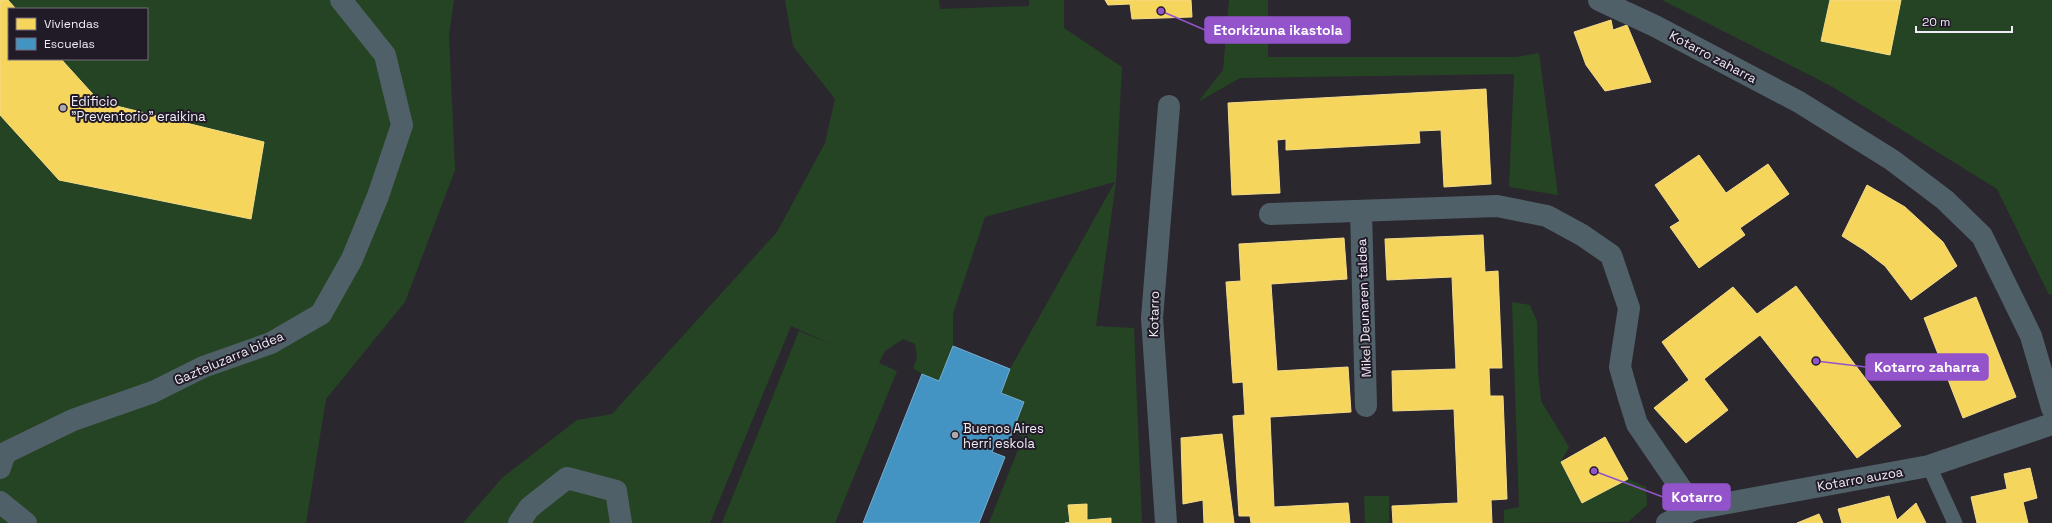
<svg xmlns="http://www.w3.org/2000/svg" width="2052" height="523" viewBox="0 0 2052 523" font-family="'Space Grotesk',sans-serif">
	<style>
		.green { fill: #254424; fill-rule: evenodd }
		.homes { fill: #f6d55c; stroke: #f4dc8a }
		.schools { fill: #4393c3; stroke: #77aed2 }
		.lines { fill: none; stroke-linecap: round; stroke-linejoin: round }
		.service { stroke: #506068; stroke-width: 15 }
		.minor { stroke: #506068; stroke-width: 22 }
		.poi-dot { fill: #aca8b0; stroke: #211b27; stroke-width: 1.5 }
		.labels { text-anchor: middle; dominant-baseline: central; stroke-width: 4; stroke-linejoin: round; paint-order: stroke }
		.street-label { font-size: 13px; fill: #f1edf6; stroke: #211b27 }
		.poi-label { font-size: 13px; fill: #f1edf6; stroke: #211b27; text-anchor: start }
		.leader { fill: none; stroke: #9353ca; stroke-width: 1.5 }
		.callout-dot { fill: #9353ca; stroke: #211b27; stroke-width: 1.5 }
		.callout { fill: #9353ca; stroke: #9353ca; stroke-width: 1.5 }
		.callout-label { font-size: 14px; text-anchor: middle; font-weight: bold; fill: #fff }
	</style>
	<rect width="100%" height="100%" fill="#2b272e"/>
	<g class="green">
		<path d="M0 0H454L449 35 455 170 405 302 326 399 306 523H0ZM9 9H147V59H9Z"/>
		<polygon points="785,0 939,0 940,9 1029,6 1029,0 1064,0 1064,28 1122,67 1116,182 1096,326 1134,328 1142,523 989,523 1023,437 1013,432 1024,402 1001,393 1010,369 1115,182 985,217 953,314 953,346 939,381 922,374 913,368 917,358 915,344 903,339 885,351 879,363 897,371 835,523 722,523 799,331 833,345 791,326 710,523 463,523 502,478 577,420 612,414 777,232 825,143 835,99 793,46"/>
		<polygon points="1229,0 1268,0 1268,57 1516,57 1539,53 1558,195 1509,187 1514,74 1240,78 1198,102 1223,70"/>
		<polygon points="1662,0 2052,0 2052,294 2049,295 1997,189 1831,86"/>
		<polygon points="1512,302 1530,305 1537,322 1538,372 1541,401 1569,447 1561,462 1582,503 1628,479 1646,487 1647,505 1628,522 1504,523 1504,510 1519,507"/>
		<polygon points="1364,496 1389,496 1389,523 1365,523"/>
	</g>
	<g class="homes">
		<polygon points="0,0 8,0 16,9 9,9 9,59 61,59 100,102 264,142 251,219 59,180 0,115"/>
		<polygon points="1105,0 1191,0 1192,17 1132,19 1130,4 1108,5"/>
		<polygon points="1830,0 1901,0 1890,55 1821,41"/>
		<polygon points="1611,20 1613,30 1627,25 1651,82 1605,91 1586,65 1574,32"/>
		<polygon points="1486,89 1491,184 1444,187 1441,130 1419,131 1420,143 1286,150 1286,139 1277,140 1280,193 1232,195 1228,103"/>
		<polygon points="1699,155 1726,193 1768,164 1789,194 1740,228 1745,235 1699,268 1670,227 1680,221 1655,185"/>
		<polygon points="1867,185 1905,207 1943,242 1957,266 1911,300 1885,266 1864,250 1842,236"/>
		<polygon points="1483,235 1485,272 1498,271 1502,368 1489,368 1490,396 1503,396 1507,499 1491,500 1492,523 1393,523 1392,506 1458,503 1454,409 1393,411 1392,371 1456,369 1452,277 1387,280 1385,239"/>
		<polygon points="1344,238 1347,279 1271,284 1277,371 1348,367 1351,412 1270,417 1274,507 1348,503 1350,523 1251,523 1250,516 1239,516 1233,416 1245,415 1243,382 1233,383 1226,282 1241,281 1239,244"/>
		<polygon points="1796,286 1901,426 1857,458 1760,335 1704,379 1728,410 1686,443 1654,408 1689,380 1662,342 1733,287 1757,314"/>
		<polygon points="1976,297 2016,397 1963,418 1924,318"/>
		<polygon points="1222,434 1234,523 1204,523 1203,500 1183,504 1181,438"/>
		<polygon points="1605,437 1628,479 1582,503 1561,462"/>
		<polygon points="2030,468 2037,498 2023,502 2028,523 1977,523 1971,497 2007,489 2004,474"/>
		<polygon points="1889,496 1897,520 1916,503 1926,523 1842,523 1838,509"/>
		<polygon points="1087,504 1087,520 1111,518 1111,523 1065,523 1070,523 1068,505"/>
		<polygon points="1819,514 1823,523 1797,523"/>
	</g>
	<polygon class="schools" points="953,346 1010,369 1001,393 1024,402 1008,443 998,438 992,452 1005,457 979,523 863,523 922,374 939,381"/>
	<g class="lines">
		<polyline class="service" points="1929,466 1955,523"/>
		<g class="minor">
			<polyline points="1599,0 1655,26 1799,102 1892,160 1945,200 1982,236 2031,336 2052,408"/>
			<polyline points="1361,211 1366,406"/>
			<polyline points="1270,214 1497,206 1547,216 1582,235 1611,255 1629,308 1620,367 1628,395 1637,424 1695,509"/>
			<polyline points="0,468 5,453 73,420 153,392 203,367 271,343 321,314 352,259 378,196 402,125 385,55 341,0"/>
			<polyline points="0,502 26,523"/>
			<polyline points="519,523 529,508 567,478 616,491 621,523"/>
			<polyline points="1166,523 1152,318 1169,106"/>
			<polyline points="1667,523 1695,509 1929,466 2052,424"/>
		</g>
	</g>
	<g class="poi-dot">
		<circle cx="63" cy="108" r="4"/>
		<circle cx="955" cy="435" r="4"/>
	</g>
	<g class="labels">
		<g class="street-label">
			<text transform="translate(1713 57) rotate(28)">Kotarro zaharra</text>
			<text transform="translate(1364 308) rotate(-92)">Mikel Deunaren taldea</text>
			<text transform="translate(1154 314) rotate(-89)">Kotarro</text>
			<text transform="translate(229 358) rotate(-23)">Gazteluzarra bidea</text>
			<text transform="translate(1860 479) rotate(-10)">Kotarro auzoa</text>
		</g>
		<g class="poi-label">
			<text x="71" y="101">Edificio<tspan x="71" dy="15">"Preventorio" eraikina</tspan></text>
			<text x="963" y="428">Buenos Aires<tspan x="963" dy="15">herri eskola</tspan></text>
		</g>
	</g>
	<path class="leader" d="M1161 11L1205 30M1816 361L1866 367M1594 471L1663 497"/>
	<g class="callout-dot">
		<circle cx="1161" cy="11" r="4"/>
		<circle cx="1816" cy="361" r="4"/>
		<circle cx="1594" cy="471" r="4"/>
	</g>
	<g class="callout">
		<rect x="1205" y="17" width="145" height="26" rx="4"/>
		<rect x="1866" y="354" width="122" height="26" rx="4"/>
		<rect x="1663" y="484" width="67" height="26" rx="4"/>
	</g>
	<g class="callout-label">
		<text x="1278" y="35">Etorkizuna ikastola</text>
		<text x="1927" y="372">Kotarro zaharra</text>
		<text x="1697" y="502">Kotarro</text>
	</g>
	<rect x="8" y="8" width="140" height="52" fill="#211b27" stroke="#746f7a"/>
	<rect x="16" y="18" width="20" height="12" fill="#f6d55c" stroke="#746f7a"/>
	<text x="44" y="28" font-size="12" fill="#f1edf6">Viviendas</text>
	<rect x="16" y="38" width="20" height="12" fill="#4393c3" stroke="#746f7a"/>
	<text x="44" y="48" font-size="12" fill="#f1edf6">Escuelas</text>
	<path d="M1916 26v6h96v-6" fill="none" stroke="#f1edf6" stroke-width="2"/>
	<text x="1922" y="26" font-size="12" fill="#f1edf6" stroke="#211b27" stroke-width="3" paint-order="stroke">20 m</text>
</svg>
